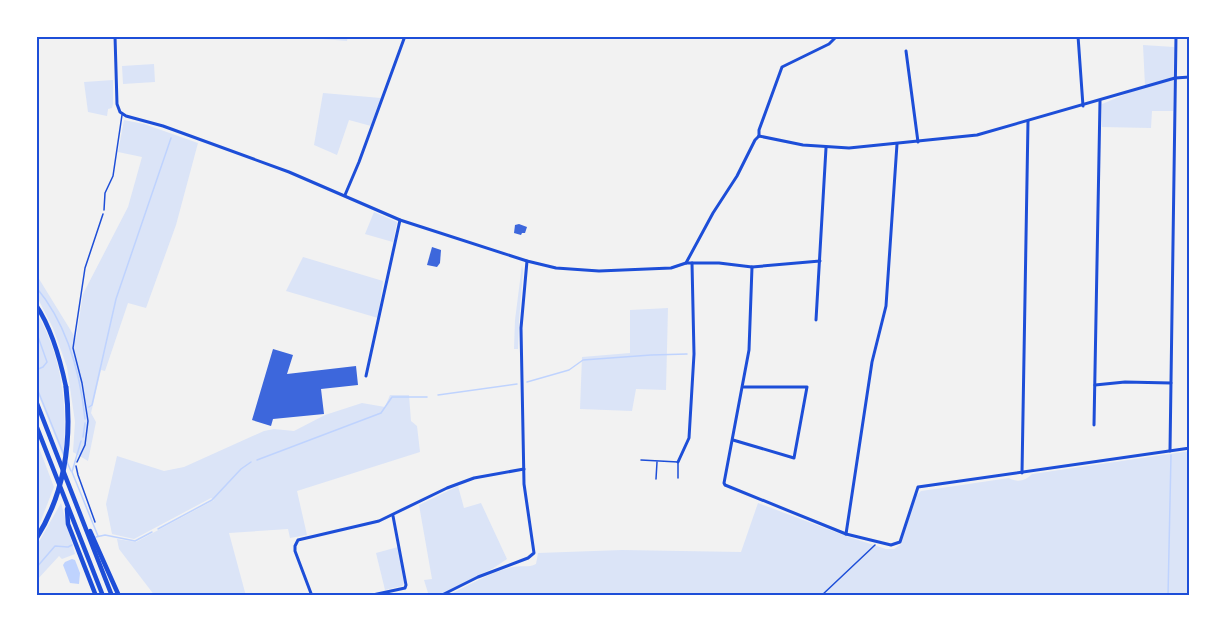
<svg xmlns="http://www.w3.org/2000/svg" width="1226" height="632" viewBox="0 0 1226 632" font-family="Commissioner,sans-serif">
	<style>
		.green { fill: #dbe4f7 }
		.water { fill: #bfd3fe }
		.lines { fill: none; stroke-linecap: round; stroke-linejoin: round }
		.stream { stroke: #bfd3fe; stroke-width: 1.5 }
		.building { fill: #3d67dc }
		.path { stroke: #1d4ed8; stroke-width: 1.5 }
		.service { stroke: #1d4ed8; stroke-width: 1.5 }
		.minor { stroke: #1d4ed8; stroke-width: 3 }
		.primary { stroke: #1d4ed8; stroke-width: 4.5 }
		.trunk { stroke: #1d4ed8; stroke-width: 4.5 }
		.motorway { stroke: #1d4ed8; stroke-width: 5 }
		.neatline { fill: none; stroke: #1d4ed8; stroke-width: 2 }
	</style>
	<rect width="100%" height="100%" fill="#f2f2f2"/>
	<g class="green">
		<polygon points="287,36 348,36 347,41"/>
		<polygon points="1143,45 1174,47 1173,111 1152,111 1151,128 1102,127 1102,104 1145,86"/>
		<polygon points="154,64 155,82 123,84 122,66"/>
		<polygon points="113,80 113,104 112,108 108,109 107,116 88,112 84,82"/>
		<polygon points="323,93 381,98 371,126 349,120 337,155 314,145"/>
		<polygon points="124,120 144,124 198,143 176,225 146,308 128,303 105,371 101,370 91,413 96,422 88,461 73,452 75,422 67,367 53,328 36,295 36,274 76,339 83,294 128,207 142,157 118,152"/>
		<polygon points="374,212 397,222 393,242 365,234"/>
		<polygon points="303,257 383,281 378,318 286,291"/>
		<polygon points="522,265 523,271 519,321 518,349 514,349 515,320"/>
		<polygon points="668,308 666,390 636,389 632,411 580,409 582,357 630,353 630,310"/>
		<path d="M36 312C62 355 68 407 63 456L36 389Z"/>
		<polygon points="390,395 409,395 411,421 417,426 420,452 297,491 307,535 290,538 288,529 229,533 246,596 155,596 119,549 117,539 136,542 214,500 211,498 134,539 112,534 106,504 117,456 164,471 184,467 264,431 274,429 294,431 325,415 362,403 385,407"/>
		<polygon points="36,440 54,487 36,533"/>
		<path d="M1190 451V596H447C467 586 492 571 513 567 522 565 528 568 536 564L538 553 622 550 741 552 758 503 846 536 886 549H894L901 544 916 496 921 491 1009 478C1018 483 1025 481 1032 474Z"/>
		<polygon points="458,486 464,508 481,503 507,559 492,569 437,596 429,596 424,580 432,579 419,505"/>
		<polygon points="61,503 75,554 62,559 59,556 36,581 36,547"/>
		<polygon points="398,547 405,582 402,586 385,590 376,553"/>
	</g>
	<polygon class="water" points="72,559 75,560 80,573 79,584 70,583 63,565 65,562"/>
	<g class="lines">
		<g class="stream">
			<path d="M36 287C67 324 80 371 85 419"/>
			<polyline points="36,331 47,362 43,367 36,370"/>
			<polyline points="527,382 569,370 583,360 651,355 687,354"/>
			<polyline points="36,386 64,455"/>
			<polyline points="438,395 517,384"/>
			<polyline points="89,407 92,405 116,299 171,138"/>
			<polyline points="83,437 85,423"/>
			<polyline points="81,441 72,472 98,536"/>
			<polyline points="257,460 381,413 392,397 427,397"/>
			<polyline points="67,462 71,471"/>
			<polyline points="158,529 212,500 241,469 251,462"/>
			<polyline points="96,537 105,535 135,541 152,532"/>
			<polyline points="36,568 55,546 68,547 72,545"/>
			<polyline points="1168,596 1171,455"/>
		</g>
	</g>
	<g class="building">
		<polygon points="519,224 527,227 525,233 522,233 521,235 514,233 515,225"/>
		<polygon points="432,247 441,250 440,263 437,267 427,265"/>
		<polygon points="273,349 293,355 287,374 356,366 358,385 321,389 324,414 273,419 271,426 252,420"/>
	</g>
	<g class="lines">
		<g class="path">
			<polyline points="77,462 85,445 88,421 82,383 73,348 85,268 103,214"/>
			<polyline points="821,596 875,545"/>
		</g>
		<g class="service">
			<polyline points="104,210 105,193 113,176 122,115"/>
			<polyline points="641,460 678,462 678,478"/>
			<polyline points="76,466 78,475 95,522"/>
			<polyline points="656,479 657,462"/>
		</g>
		<g class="minor">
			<polyline points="115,36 117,104 120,112 126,116 163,126 289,172 400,220 527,261 556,268 599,271 671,268 686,263 719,263 752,267 820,261"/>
			<polyline points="1078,36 1083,106"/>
			<polyline points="906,51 918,142"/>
			<polyline points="759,136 803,145 849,148 977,135 1175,78 1190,77"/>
			<polyline points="759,136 759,130 782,67 829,44 837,36"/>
			<polyline points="345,195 359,162 405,36"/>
			<polyline points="686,263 713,213 737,176 755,140 759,136"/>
			<polyline points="752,267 749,350 724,483 725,485 846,534 891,545 900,542 918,487 1190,448"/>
			<polyline points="816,320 826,148"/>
			<polyline points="366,376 400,220"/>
			<polyline points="1095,385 1125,382 1171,383"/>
			<polyline points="1094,425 1100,101"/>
			<polyline points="733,440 794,458 807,387 744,387"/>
			<polyline points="1170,451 1176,36"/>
			<polyline points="678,462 689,438 694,354 692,263"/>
			<polyline points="1022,473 1028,121"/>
			<polyline points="846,534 872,362 886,306 897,144"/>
			<polyline points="312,596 295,551 295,546 298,540 379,521 447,488 474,478 524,469"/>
			<polyline points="368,596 405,588 406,585 393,516"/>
			<polyline points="440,596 478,577 528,558 534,553 524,484 521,328 527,261"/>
		</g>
		<g class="primary">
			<polyline points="36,401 112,596"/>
			<polyline points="36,425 103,596"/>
			<polyline points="67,509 68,524 96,596"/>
			<polyline points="90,531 119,596"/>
		</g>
		<path class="trunk" d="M36 305C52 329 60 358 66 387"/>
		<path class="motorway" d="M36 539C65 493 72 440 66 387"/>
	</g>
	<rect width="1226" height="632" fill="none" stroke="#ffffff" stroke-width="75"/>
	<rect x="38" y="38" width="1150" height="556" class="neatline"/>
</svg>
